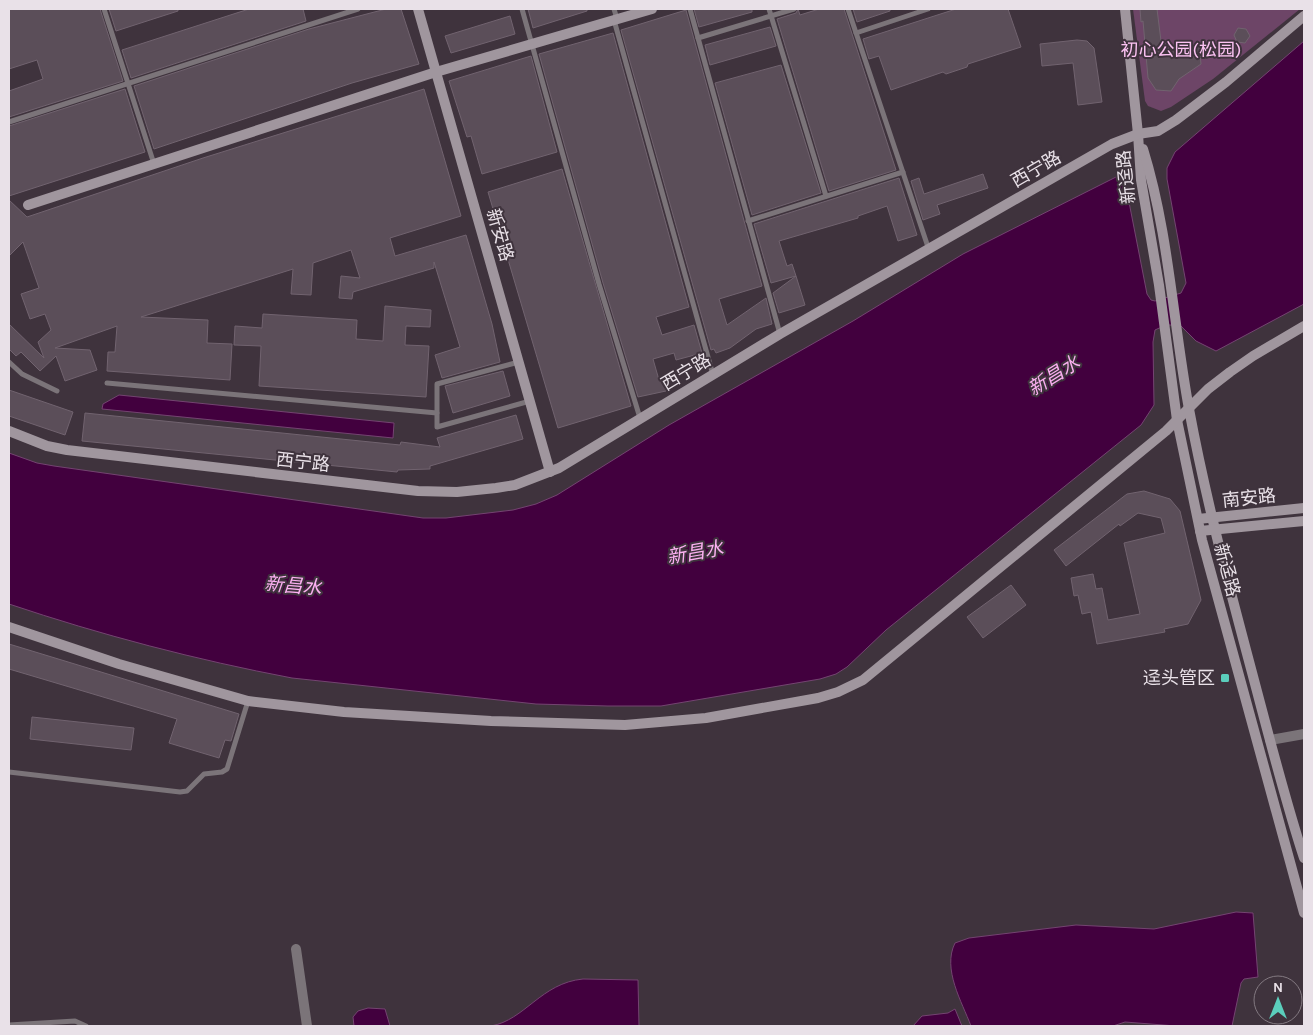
<svg xmlns="http://www.w3.org/2000/svg" width="1313" height="1035" font-family="Karla,'Noto Sans SC',sans-serif">
<rect width="100%" height="100%" fill="#3f333d"/>
<path fill="#6d4567" d="M 1133,9 L 1300,9 L 1213,79 L 1171,107 L 1161,111 L 1148,106 L 1145,101 Z"/>
<g fill="#42003e" stroke="#744471">
<path d="M 1304,41 L 1304,304 L 1216,351 L 1196,341 L 1180,325 L 1166,325 L 1155,330 L 1153,342 L 1154,405 L 1141,425 L 886,630 L 847,667 L 836,674 L 820,679 L 661,706 L 608,706 L 536,704 L 292,678 C 197,660 101,635 9,604 L 9,453 L 37,463 L 54,466 L 423,518 L 446,518 L 513,510 L 536,504 L 557,495 L 669,425 L 853,321 L 963,254 L 1116,177 L 1123,185 L 1128,197 L 1147,294 L 1151,300 L 1155,301 L 1181,293 L 1186,283 L 1167,179 L 1167,168 L 1175,152 Z"/>
<path d="M 119,395 L 394,423 L 393,438 L 102,409 L 103,404 Z"/>
<path d="M 1236,912 L 1253,913 L 1258,977 L 1244,979 L 1241,983 L 1232,1026 L 1176,1026 L 1125,1022 L 1113,1026 L 971,1026 C 962,1002 942,969 955,943 L 969,938 L 1076,925 L 1154,929 Z"/>
<path d="M 583,979 L 638,980 L 639,1026 L 491,1026 C 525,1020 541,983 583,979 Z"/>
<path d="M 368,1008 L 385,1009 L 390,1026 L 354,1026 L 353,1017 L 358,1011 Z"/>
<path d="M 955,1009 L 962,1026 L 913,1026 L 922,1016 L 948,1013 Z"/>
</g>
<g fill="#5b4e59" stroke="#71636f">
<path d="M 9,9 L 100,9 L 123,81 L 9,117 L 9,91 L 43,79 L 37,60 L 9,69 Z"/>
<path d="M 109,9 L 178,9 L 178,11 L 116,31 Z"/>
<path d="M 249,9 L 303,9 L 306,21 L 131,78 L 122,50 Z"/>
<path d="M 386,9 L 401,9 L 419,64 L 352,83 L 154,149 L 134,86 L 309,29 Z"/>
<path d="M 528,9 L 587,9 L 587,11 L 533,28 Z"/>
<path d="M 694,9 L 752,9 L 752,12 L 699,27 Z"/>
<path d="M 798,9 L 800,15 L 819,9 L 844,9 L 896,170 L 829,191 L 777,19 L 796,13 Z"/>
<path d="M 853,9 L 890,9 L 890,11 L 857,22 Z"/>
<path d="M 956,9 L 1008,9 L 1021,47 L 968,64 L 967,67 L 946,74 L 943,72 L 891,90 L 879,56 L 869,59 L 863,39 Z"/>
<path d="M 1140,9 L 1157,9 L 1162,49 L 1199,45 L 1201,64 L 1179,79 L 1171,91 L 1156,90 L 1148,78 L 1143,21 L 1141,22 Z"/>
<path d="M 686,10 L 762,286 L 719,299 L 727,325 L 766,298 L 772,324 L 756,329 L 730,348 L 716,353 L 714,349 L 711,350 L 621,30 Z"/>
<path d="M 510,16 L 515,34 L 451,53 L 445,36 Z"/>
<path d="M 770,27 L 776,46 L 710,65 L 705,45 Z"/>
<path d="M 1238,28 L 1246,29 L 1250,36 L 1245,43 L 1237,42 L 1234,35 Z"/>
<path d="M 613,33 L 689,307 L 656,317 L 662,335 L 694,325 L 702,353 L 676,360 L 674,353 L 653,359 L 659,380 L 662,379 L 666,391 L 638,397 L 603,283 L 539,54 Z"/>
<path d="M 1077,40 L 1087,41 L 1094,48 L 1102,102 L 1078,105 L 1073,63 L 1042,66 L 1040,44 Z"/>
<path d="M 531,56 L 557,152 L 482,174 L 471,136 L 467,137 L 449,81 Z"/>
<path d="M 781,65 L 821,193 L 752,215 L 715,83 Z"/>
<path d="M 125,89 L 145,152 L 9,196 L 9,126 Z"/>
<path d="M 424,89 L 461,216 L 390,238 L 395,256 L 466,235 L 492,324 L 500,362 L 442,378 L 435,355 L 460,347 L 434,262 L 434,268 L 353,292 L 352,299 L 339,298 L 341,276 L 360,278 L 351,250 L 313,263 L 311,295 L 291,294 L 293,269 L 141,317 L 208,320 L 207,343 L 232,344 L 230,380 L 107,371 L 108,352 L 115,352 L 117,326 L 55,348 L 90,350 L 97,370 L 65,381 L 56,356 L 40,371 L 21,352 L 16,356 L 9,349 L 9,324 L 44,358 L 38,342 L 51,330 L 45,314 L 30,319 L 21,294 L 39,288 L 23,242 L 9,256 L 9,200 L 27,217 L 203,158 Z"/>
<path d="M 562,169 L 631,406 L 558,428 L 488,192 Z"/>
<path d="M 983,174 L 988,188 L 937,205 L 940,214 L 923,220 L 911,181 L 919,178 L 924,194 Z"/>
<path d="M 899,178 L 917,235 L 898,241 L 887,206 L 858,216 L 858,218 L 779,241 L 787,266 L 792,264 L 796,276 L 771,283 L 754,224 Z"/>
<path d="M 796,276 L 805,305 L 779,313 L 773,293 Z"/>
<path d="M 385,306 L 431,310 L 430,327 L 406,326 L 405,345 L 429,346 L 426,397 L 259,386 L 261,346 L 234,345 L 235,326 L 262,328 L 263,314 L 357,320 L 356,339 L 383,341 Z"/>
<path d="M 503,371 L 510,396 L 453,413 L 445,386 Z"/>
<path d="M 9,390 L 73,412 L 65,435 L 9,416 Z"/>
<path d="M 85,413 L 400,445 L 401,442 L 440,447 L 437,438 L 516,415 L 523,439 L 430,466 L 430,469 L 398,470 L 397,472 L 82,441 Z"/>
<path d="M 1144,491 L 1170,499 L 1180,511 L 1201,600 L 1188,624 L 1164,629 L 1165,632 L 1097,644 L 1091,612 L 1082,614 L 1078,595 L 1074,596 L 1071,578 L 1093,574 L 1096,589 L 1102,588 L 1108,620 L 1140,614 L 1124,543 L 1165,533 L 1161,518 L 1138,513 L 1120,526 L 1119,524 L 1066,566 L 1054,550 L 1127,494 Z"/>
<path d="M 1011,585 L 1026,605 L 983,638 L 967,617 Z"/>
<path d="M 9,644 L 239,714 L 231,741 L 225,740 L 219,758 L 169,743 L 177,719 L 9,669 Z"/>
<path d="M 32,717 L 134,728 L 131,750 L 30,739 Z"/>
</g>
<g fill="none" stroke-linecap="round" stroke-linejoin="round">
<g stroke="#7b7479" stroke-width="5">
<path d="M 104,9 L 154,164"/>
<path d="M 522,9 L 599,284 L 640,418"/>
<path d="M 614,9 L 617,19"/>
<path d="M 690,9 L 780,334"/>
<path d="M 769,9 L 826,196"/>
<path d="M 848,9 L 929,250"/>
<path d="M 614,20 L 713,375"/>
<path d="M 856,33 L 928,9"/>
<path d="M 698,38 L 794,9"/>
<path d="M 9,122 L 358,9"/>
<path d="M 748,221 L 903,172"/>
<path d="M 9,362 L 22,374 L 57,391"/>
<path d="M 519,362 L 437,384 L 437,427 L 530,401"/>
<path d="M 107,383 L 437,413"/>
<path d="M 9,772 L 180,792 L 187,791 L 204,774 L 222,772 L 227,769 L 248,701"/>
<path d="M 9,1025 L 75,1021 L 86,1026"/>
</g>
<g stroke="#7b7479" stroke-width="10">
<path d="M 1270,740 L 1304,734"/>
<path d="M 296,949 L 307,1026"/>
</g>
<g stroke="#a0969e" stroke-width="10">
<path d="M 418,9 L 550,472"/>
<path d="M 1125,9 L 1138,134 L 1141,180 L 1159,285 L 1177,420 L 1202,540 L 1304,913"/>
<path d="M 1143,149 C 1169,233 1173,323 1189,409 C 1206,501 1230,590 1254,680 C 1270,740 1285,800 1304,858"/>
<path d="M 28,205 L 436,72 L 652,9"/>
<path d="M 9,431 L 47,446 L 67,450 L 418,491 L 457,492 L 496,488 L 515,485 L 559,468 L 780,334 L 1112,144 L 1138,134 L 1158,131 L 1176,120 L 1226,82 L 1304,16"/>
<path d="M 1198,519 L 1304,508"/>
<path d="M 1200,531 L 1304,521"/>
<path d="M 9,627 L 119,664 L 248,701 L 344,712 L 491,721 L 625,725 L 706,718 L 818,698 L 838,692 L 863,680 L 1166,431 L 1208,389 L 1230,372 L 1253,356 L 1304,326"/>
</g>
</g>
<rect fill="#5bcebc" stroke="#3f333d" stroke-width="2" x="1220" y="673" width="10" height="10" rx="2.5"/>
<g text-anchor="middle" dominant-baseline="central" stroke-width="4" stroke-linejoin="round" paint-order="stroke">
<g font-size="18" fill="#fbc2f2" stroke="#3f333d">
<text x="1181" y="50">初心公园(松园)</text>
</g>
<g font-size="18" fill="#e9e1e8" stroke="#3f333d">
<text transform="translate(1036 169) rotate(-30)">西宁路</text>
<text transform="translate(1126 177) rotate(-96)">新迳路</text>
<text transform="translate(500 235) rotate(74)">新安路</text>
<text transform="translate(686 372) rotate(-31)">西宁路</text>
<text transform="translate(303 462) rotate(6)">西宁路</text>
<text transform="translate(1249 498) rotate(-6)">南安路</text>
<text transform="translate(1227 570) rotate(75)">新迳路</text>
</g>
<g font-size="18" fill="#e9e1e8" stroke="#3f333d" text-anchor="end">
<text x="1215" y="678">迳头管区</text>
</g>
<g font-size="19" font-style="italic" fill="#fbb0f1" stroke="#3f333d">
<text transform="translate(1054 376) rotate(-32)">新昌水</text>
<text transform="translate(695 553) rotate(-10)">新昌水</text>
<text transform="translate(293 586) rotate(5)">新昌水</text>
</g>
</g>
<rect width="1313" height="1035" fill="none" stroke="#e9e1e8" stroke-width="20"/>
<g transform="translate(1278 1000)"><circle r="24" fill="#3f333d" stroke="#837981"/>
<path d="M0-4L9 19L0 12L-9 19Z" fill="#5bcebc"/>
<text y="-8" font-size="14" font-weight="bold" text-anchor="middle" fill="#e9e1e8">N</text>
</g>
</svg>
